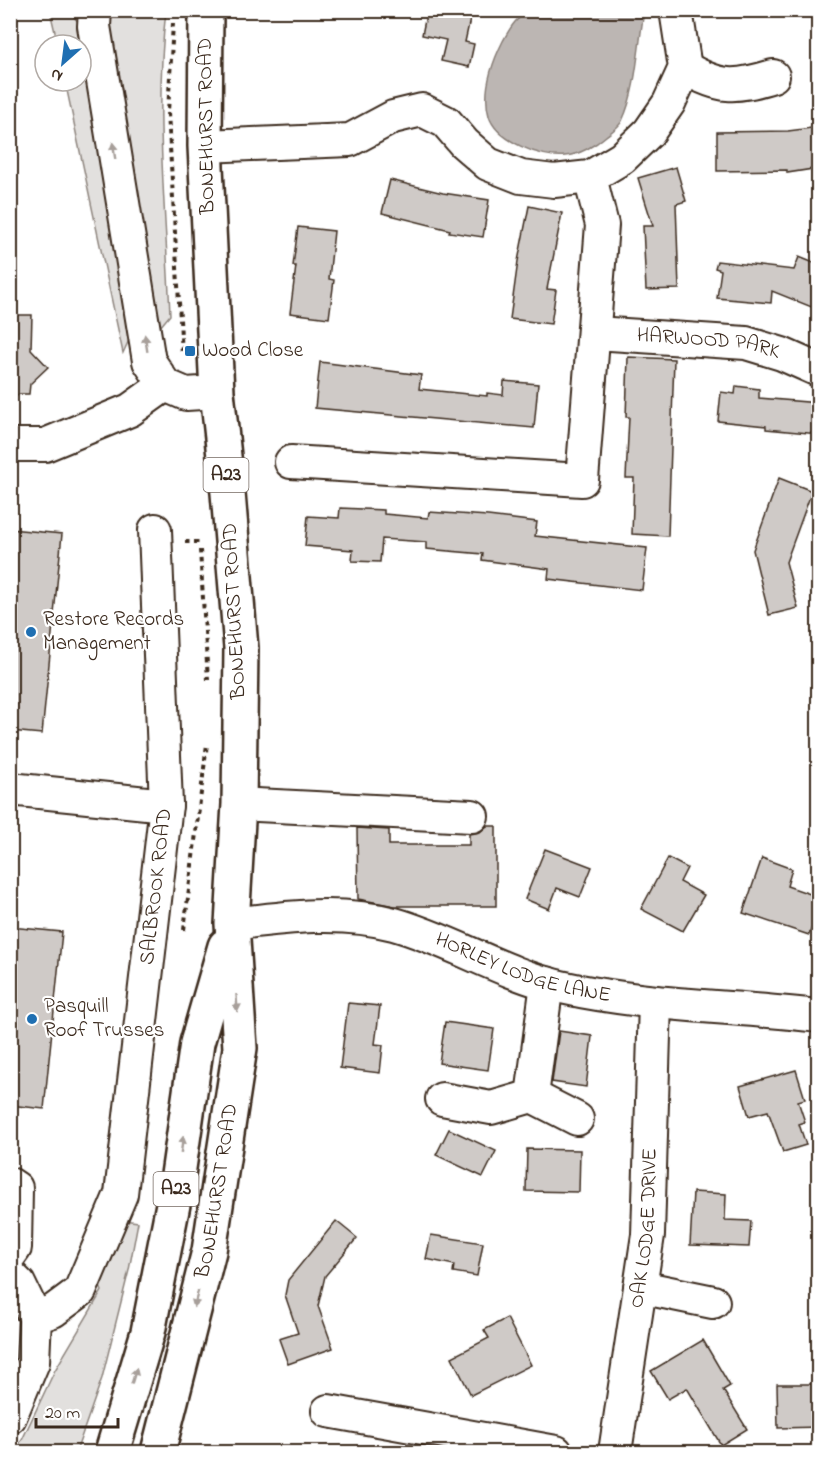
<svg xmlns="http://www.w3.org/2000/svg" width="829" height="1463" font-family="'Indie Flower',sans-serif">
<rect width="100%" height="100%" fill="#fff"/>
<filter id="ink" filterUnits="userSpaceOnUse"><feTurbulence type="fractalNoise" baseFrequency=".0167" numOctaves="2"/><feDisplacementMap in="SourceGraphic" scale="12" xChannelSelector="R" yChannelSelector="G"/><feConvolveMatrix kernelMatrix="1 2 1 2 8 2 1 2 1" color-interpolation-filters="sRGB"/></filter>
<g filter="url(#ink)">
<g fill="#e2e0de" stroke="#8e857e" stroke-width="1.5">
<path d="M 50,11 L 69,11 L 83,28 L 129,340 L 123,353 L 65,81 L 81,81 L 81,45 L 58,45 Z"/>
<path d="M 111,11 L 166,11 C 154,109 166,216 170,315 L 160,327 L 151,322 L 106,47 L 109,15 Z"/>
<path d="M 123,1220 L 138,1222 L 129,1270 L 102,1378 L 76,1452 L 13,1452 L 22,1440 L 55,1370 L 102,1291 L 96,1278 Z"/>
</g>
<path fill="#bcb6b3" stroke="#887e77" stroke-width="1.5" d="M 534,11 L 639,11 L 643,18 C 638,49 636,92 622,121 C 619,127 611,132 606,136 C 596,145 579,155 565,156 C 541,159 496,140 489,116 C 482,91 492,63 503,41 C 510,28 518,13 534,11 Z"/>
<g fill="#cfcac7" stroke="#3b2a1e" stroke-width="1.5">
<path d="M 427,10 L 472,10 L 465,42 L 474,44 L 469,67 L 441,61 L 446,40 L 422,35 Z"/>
<path d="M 819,127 L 819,168 L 787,173 L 787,170 L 717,171 L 717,132 L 788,131 Z"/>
<path d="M 676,167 L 686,201 L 676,204 L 679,289 L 646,290 L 643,226 L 653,226 L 638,178 Z"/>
<path d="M 390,180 L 443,193 L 489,200 L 483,237 L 449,232 L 450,230 L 382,213 Z"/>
<path d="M 529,206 L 562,213 L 547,289 L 556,290 L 551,324 L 510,319 L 518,261 Z"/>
<path d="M 298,227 L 334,231 L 329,279 L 334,280 L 329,318 L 290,313 L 296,266 L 293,266 Z"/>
<path d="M 799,257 L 819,265 L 819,310 L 772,291 L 771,303 L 717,298 L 721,270 L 715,268 L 717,261 L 794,270 Z"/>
<path d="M 10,315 L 32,315 L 31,349 L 48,367 L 30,384 L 29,394 L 19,394 L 10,402 Z"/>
<path d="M 628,357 L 674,359 L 668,536 L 632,534 L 634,478 L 626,478 L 629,417 L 626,417 Z"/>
<path d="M 320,362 L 421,375 L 419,389 L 487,396 L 487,393 L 503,395 L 504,381 L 538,384 L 534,428 L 315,408 Z"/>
<path d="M 736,386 L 759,389 L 759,398 L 819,403 L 819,434 L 766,429 L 766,426 L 718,421 L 721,392 L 735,394 Z"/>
<path d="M 779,478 L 812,491 L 786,562 L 798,608 L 769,615 L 753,550 Z"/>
<path d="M 340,508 L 384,510 L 384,514 L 428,518 L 429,512 L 488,516 L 537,522 L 535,536 L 647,548 L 642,590 L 548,579 L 549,569 L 482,560 L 483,554 L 426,549 L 426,542 L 382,539 L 380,562 L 352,561 L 353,550 L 305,546 L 308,516 L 339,518 Z"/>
<path d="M 10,529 L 62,534 L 42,734 L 10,731 Z"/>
<path d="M 487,826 L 496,826 L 496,906 L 395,906 L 358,899 L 357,828 L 389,830 L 389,845 L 469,845 L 469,834 L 480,832 Z"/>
<path d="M 545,849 L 592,867 L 580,897 L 557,888 L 549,909 L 525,899 Z"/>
<path d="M 668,858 L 687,868 L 680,882 L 704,895 L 683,931 L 641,909 Z"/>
<path d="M 762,858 L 792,869 L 787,886 L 819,897 L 819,908 L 809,935 L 743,913 Z"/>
<path d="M 10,927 L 62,932 L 44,1109 L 10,1105 Z"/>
<path d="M 348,1003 L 380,1006 L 375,1044 L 383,1045 L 380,1073 L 340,1068 Z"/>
<path d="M 445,1022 L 494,1029 L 488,1070 L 439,1063 Z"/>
<path d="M 559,1031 L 592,1036 L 586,1087 L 552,1082 Z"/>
<path d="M 796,1070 L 805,1099 L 798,1101 L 805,1122 L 799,1124 L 806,1145 L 783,1152 L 768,1111 L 749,1116 L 740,1086 Z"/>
<path d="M 449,1129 L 496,1151 L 483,1177 L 436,1155 Z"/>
<path d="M 527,1149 L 580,1150 L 579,1192 L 526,1191 Z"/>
<path d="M 693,1192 L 726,1194 L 725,1220 L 751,1221 L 749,1247 L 690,1245 Z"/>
<path d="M 336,1221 L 357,1238 L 325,1276 L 318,1306 L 333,1348 L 288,1364 L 279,1339 L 298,1333 L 285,1295 L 288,1280 Z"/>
<path d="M 431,1235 L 483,1243 L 477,1276 L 453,1272 L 454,1265 L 426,1259 Z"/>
<path d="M 507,1318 L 531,1365 L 471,1395 L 452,1357 L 489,1338 L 484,1330 Z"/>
<path d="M 703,1340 L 730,1386 L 723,1390 L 747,1429 L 721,1445 L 687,1388 L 668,1399 L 651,1371 Z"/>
<path d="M 777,1384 L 819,1384 L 819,1427 L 778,1428 Z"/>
</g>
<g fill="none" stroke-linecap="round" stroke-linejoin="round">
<defs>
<g id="minor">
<path d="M 95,10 L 94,26 L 149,361 L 165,385 L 186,394 L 217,392"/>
<path d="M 685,68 C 720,88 734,88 773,76"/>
<path d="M 205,146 L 350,140 L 393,117 L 422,110 L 446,122 L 464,143 L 488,164 L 521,177 L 554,181 L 590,177 L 622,158 L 649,132 L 669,103 L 685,68 L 676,10"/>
<path id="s1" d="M 595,333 L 746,343 L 782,354 L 818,370"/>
<path d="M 10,445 L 45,445 L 130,410 L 165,385"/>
<path d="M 291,462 L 582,480 L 602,225 L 590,177"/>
<path d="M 10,789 L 166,805"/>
<path d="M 239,804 L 472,816"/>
<path id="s2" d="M 232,924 C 286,917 341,910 394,924 C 451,940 503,974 561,987 C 645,1006 733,1006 818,1016"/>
<path d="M 532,1096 L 577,1119"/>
<path d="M 442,1099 L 491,1108 L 532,1096 L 547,983"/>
<path d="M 10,1184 L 16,1188 L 15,1248 L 10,1255"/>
<path d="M 10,1275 L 19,1284 L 35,1317"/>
<path d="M 640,1287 L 713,1302"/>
<path d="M 328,1411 L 556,1452"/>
<path id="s3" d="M 10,1417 L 33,1362 L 35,1317 L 53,1311 L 80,1291 L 121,1194 L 166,805 L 155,530"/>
<path id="s4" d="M 615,1452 L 648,1235 L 655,1002"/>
</g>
<g id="major">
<path d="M 112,1452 L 148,1332 L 176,1189 L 197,1043 L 225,946"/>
<path id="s5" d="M 158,1452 L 209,1251 L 240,1048 L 232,924 L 239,804 L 241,648 L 228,493 L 217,392 L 205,146 L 206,10"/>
</g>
</defs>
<use href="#minor" stroke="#3b2a1e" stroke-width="36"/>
<use href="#major" stroke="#3b2a1e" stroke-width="38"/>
<g stroke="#3b2a1e" stroke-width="4" stroke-dasharray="4.5 4.5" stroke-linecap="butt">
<path d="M 173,23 L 168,112 L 182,354"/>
<path d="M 185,542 L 199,542"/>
<path d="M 200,550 L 208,680"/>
<path d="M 184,930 L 207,744"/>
</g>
<use href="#minor" stroke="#fff" stroke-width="32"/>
<use href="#major" stroke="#fff" stroke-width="33"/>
</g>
<defs><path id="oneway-solid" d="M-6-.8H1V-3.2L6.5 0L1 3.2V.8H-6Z" transform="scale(1.5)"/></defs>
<g fill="#a79f9a">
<use href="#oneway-solid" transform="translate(114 151) rotate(-99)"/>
<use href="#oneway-solid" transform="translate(146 343) rotate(-99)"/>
<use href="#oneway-solid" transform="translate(237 1003) rotate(86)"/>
<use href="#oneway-solid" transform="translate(182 1145) rotate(-82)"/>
<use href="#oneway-solid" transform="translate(196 1299) rotate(105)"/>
<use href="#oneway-solid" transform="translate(134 1376) rotate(-73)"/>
</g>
</g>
<g fill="#1f6fb2" stroke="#fff" stroke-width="2">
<rect x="184" y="345" width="12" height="12" rx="3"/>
<circle cx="31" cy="632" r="6"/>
<circle cx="32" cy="1019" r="6"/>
</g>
<g text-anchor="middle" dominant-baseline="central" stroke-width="4.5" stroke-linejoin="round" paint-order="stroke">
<g fill="#fff" stroke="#766a62" stroke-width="1.5">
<rect x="203.5" y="458" width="45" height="34" rx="4.5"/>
<rect x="153.5" y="1172" width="45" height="34" rx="4.5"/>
</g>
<g font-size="20" font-weight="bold" fill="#3b2a1e">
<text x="226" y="475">A23</text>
<text x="176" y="1189">A23</text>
</g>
<g font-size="21" fill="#3b2a1e" stroke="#fff">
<text transform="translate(207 126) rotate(-91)">BONEHURST ROAD</text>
<text stroke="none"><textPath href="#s1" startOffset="114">HARWOOD PARK</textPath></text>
<text transform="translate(235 611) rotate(-93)">BONEHURST ROAD</text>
<text stroke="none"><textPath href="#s3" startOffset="572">SALBROOK ROAD</textPath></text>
<text stroke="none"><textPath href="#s2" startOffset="300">HORLEY LODGE LANE</textPath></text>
<text stroke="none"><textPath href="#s5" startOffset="268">BONEHURST ROAD</textPath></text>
<text stroke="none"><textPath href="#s4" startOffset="226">OAK LODGE DRIVE</textPath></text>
</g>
<g font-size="21" fill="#3b2a1e" stroke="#fff" text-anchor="start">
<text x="202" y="351">Wood Close</text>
<text x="43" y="620">Restore Records<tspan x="43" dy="24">Management</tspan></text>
<text x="44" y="1007">Pasquill<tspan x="44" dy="24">Roof Trusses</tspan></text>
</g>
</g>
<rect width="829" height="1463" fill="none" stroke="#fff" stroke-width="36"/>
<rect x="18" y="18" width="793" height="1427" fill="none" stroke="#3b2a1e" stroke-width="2" filter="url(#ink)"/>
<g transform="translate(63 63) rotate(208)"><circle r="28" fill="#ffffff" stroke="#b1aaa5" stroke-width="1.5"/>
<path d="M0-4.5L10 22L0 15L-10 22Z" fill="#1f6fb2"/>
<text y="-9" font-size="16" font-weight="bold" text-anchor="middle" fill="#3b2a1e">N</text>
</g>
<path d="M36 1418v9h82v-9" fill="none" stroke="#3b2a1e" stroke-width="3"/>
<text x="45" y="1418" font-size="18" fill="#3b2a1e" stroke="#ffffff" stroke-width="4.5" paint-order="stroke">20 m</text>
</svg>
